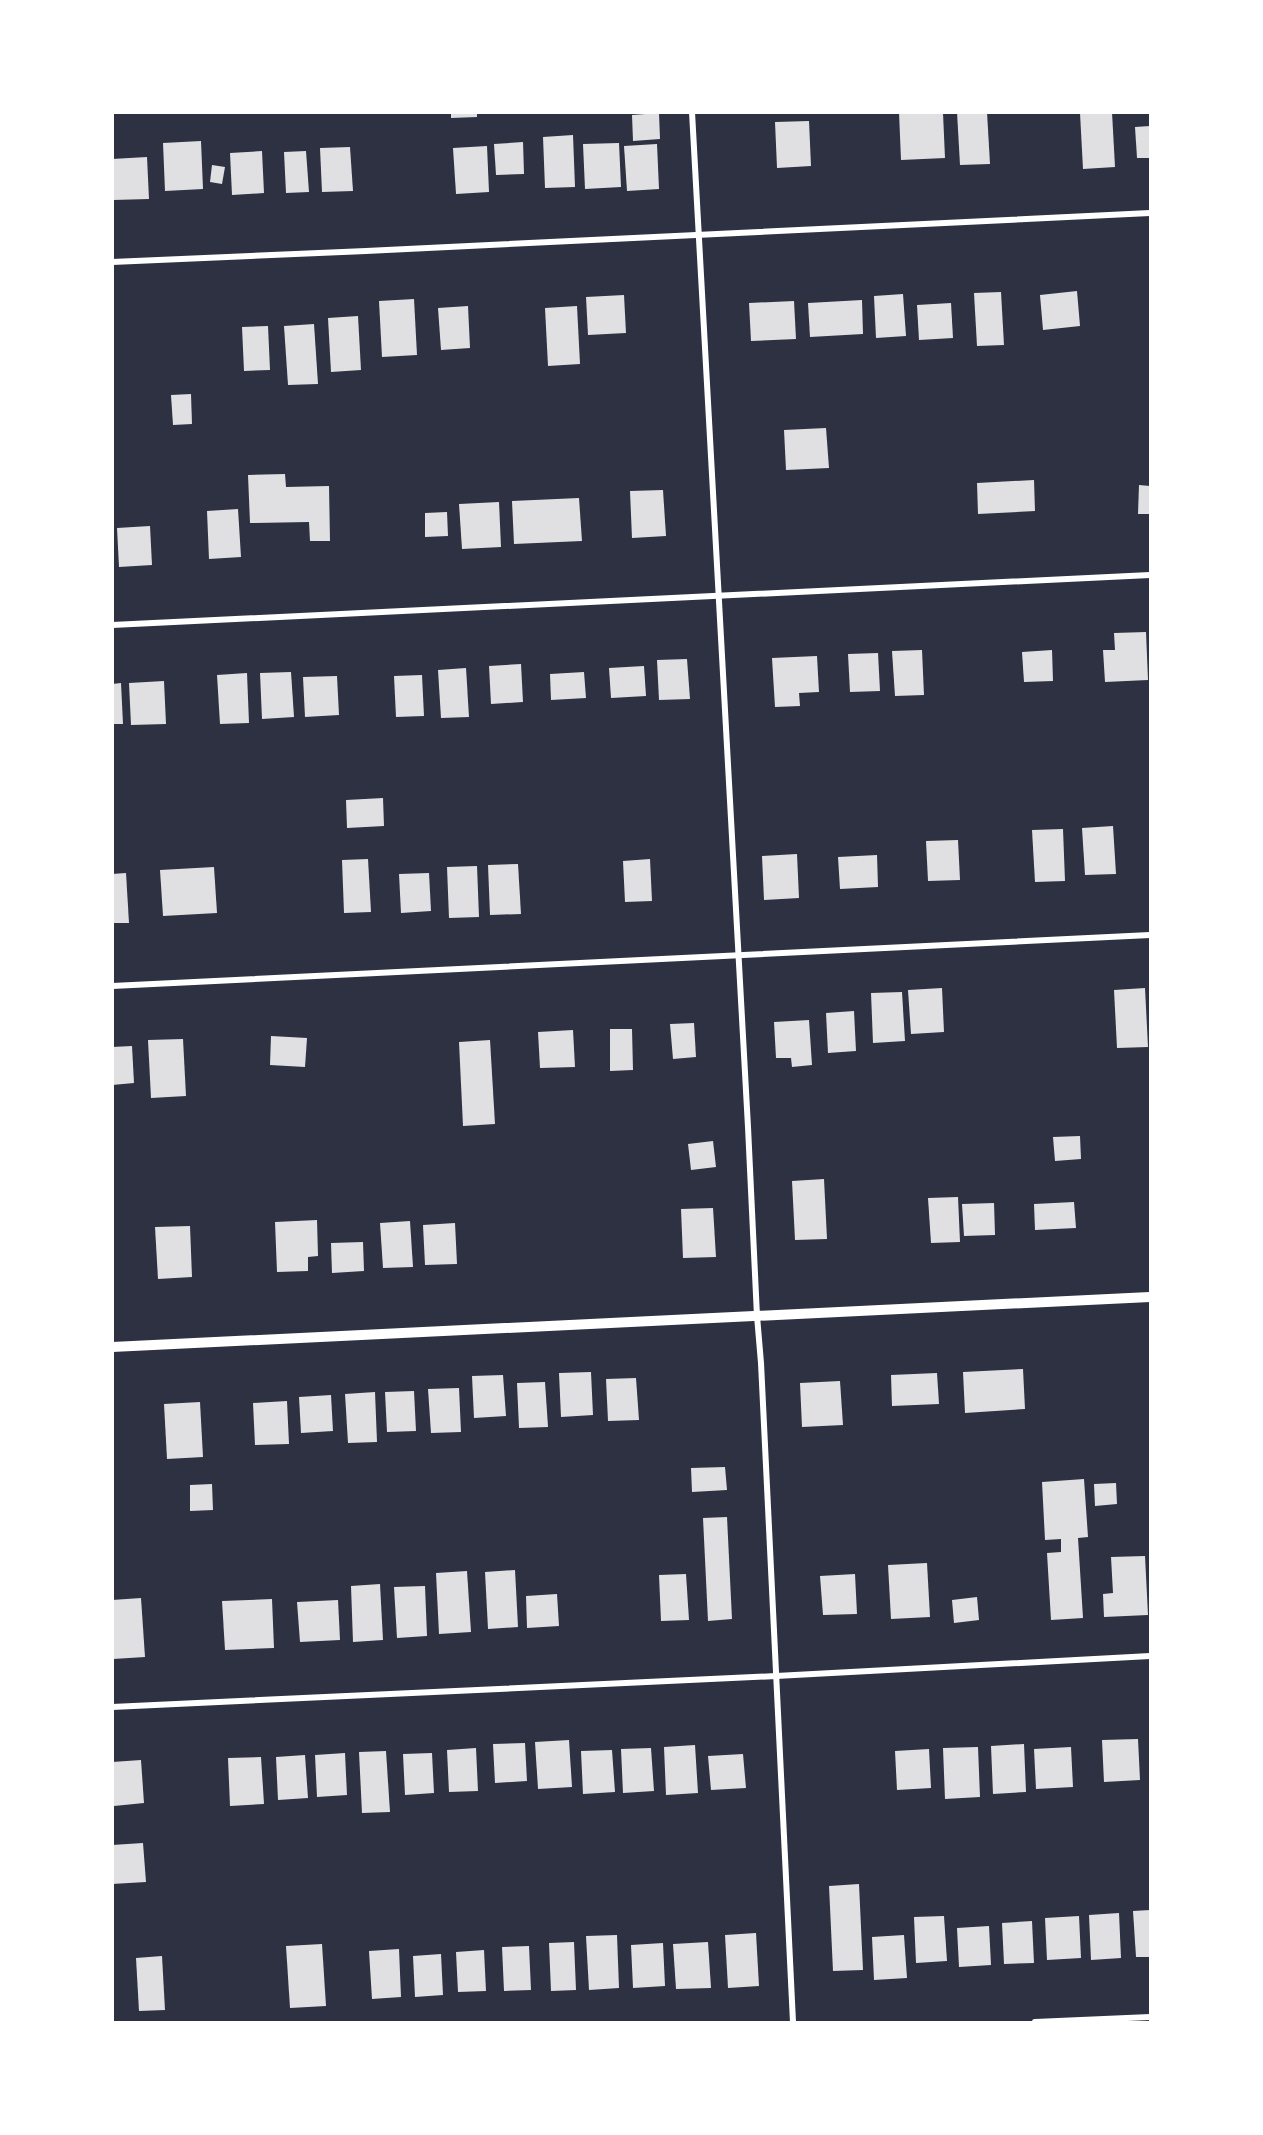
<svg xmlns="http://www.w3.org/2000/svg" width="1263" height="2135" font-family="'PT Sans',sans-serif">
<rect width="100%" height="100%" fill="#2d3142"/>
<g fill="#e0e0e3">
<path d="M 451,112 L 477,112 L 477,117 L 451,118 Z"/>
<path d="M 899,112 L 943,113 L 945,158 L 901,160 Z"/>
<path d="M 957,112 L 987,112 L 990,164 L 960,165 Z"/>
<path d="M 1112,112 L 1115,167 L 1083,169 L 1080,113 Z"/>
<path d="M 659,113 L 660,139 L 633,141 L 632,115 Z"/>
<path d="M 809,121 L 811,166 L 777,168 L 775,122 Z"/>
<path d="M 1150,126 L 1150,158 L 1137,158 L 1135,127 Z"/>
<path d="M 573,135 L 575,187 L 545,188 L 543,137 Z"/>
<path d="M 201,141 L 203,189 L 165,191 L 163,143 Z"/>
<path d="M 523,142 L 524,174 L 496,175 L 494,144 Z"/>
<path d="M 619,143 L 621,187 L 585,189 L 583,144 Z"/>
<path d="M 657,144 L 659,189 L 627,191 L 624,146 Z"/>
<path d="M 487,146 L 489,192 L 456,194 L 453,148 Z"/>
<path d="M 350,147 L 353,191 L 322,192 L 320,148 Z"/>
<path d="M 262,151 L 264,193 L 232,195 L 230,153 Z"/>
<path d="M 306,151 L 309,192 L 286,193 L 284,152 Z"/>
<path d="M 147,157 L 149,199 L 113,200 L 112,159 Z"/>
<path d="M 212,165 L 225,167 L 222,184 L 210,182 Z"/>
<path d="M 1077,291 L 1080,326 L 1043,330 L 1040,295 Z"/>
<path d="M 1001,292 L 1004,345 L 977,346 L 974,293 Z"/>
<path d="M 903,294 L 906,336 L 876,338 L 874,296 Z"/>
<path d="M 624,295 L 626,333 L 588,335 L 586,297 Z"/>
<path d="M 414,299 L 417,355 L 382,357 L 379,301 Z"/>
<path d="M 862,300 L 863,334 L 810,337 L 808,303 Z"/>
<path d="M 794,301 L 796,339 L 751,341 L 749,303 Z"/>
<path d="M 951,303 L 953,338 L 919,340 L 917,305 Z"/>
<path d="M 468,306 L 470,348 L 441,350 L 438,308 Z"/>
<path d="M 577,306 L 580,364 L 548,366 L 545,308 Z"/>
<path d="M 358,316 L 361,370 L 331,372 L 328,318 Z"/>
<path d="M 314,324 L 318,384 L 288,385 L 284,326 Z"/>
<path d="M 268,326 L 270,370 L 244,371 L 242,327 Z"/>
<path d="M 191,394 L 192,424 L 173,425 L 171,395 Z"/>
<path d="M 826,428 L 829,468 L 786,470 L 784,430 Z"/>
<path d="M 285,474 L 286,487 L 329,486 L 330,541 L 310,541 L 309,522 L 250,523 L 248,475 Z"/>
<path d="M 1034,480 L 1035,511 L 978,514 L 977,483 Z"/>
<path d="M 1139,485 L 1150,486 L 1150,514 L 1138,514 Z"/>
<path d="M 663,490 L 666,536 L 632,538 L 630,491 Z"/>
<path d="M 579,498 L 582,541 L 514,544 L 512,501 Z"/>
<path d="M 499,502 L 501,547 L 462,549 L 459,504 Z"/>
<path d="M 238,509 L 241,557 L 209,559 L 207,511 Z"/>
<path d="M 447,512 L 448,536 L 425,537 L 425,513 Z"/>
<path d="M 150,526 L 152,565 L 119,567 L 117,528 Z"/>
<path d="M 1146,632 L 1148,680 L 1105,682 L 1103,650 L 1115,650 L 1114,633 Z"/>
<path d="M 922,650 L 924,695 L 895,696 L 892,651 Z"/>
<path d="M 1052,650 L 1053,681 L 1024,682 L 1022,652 Z"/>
<path d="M 878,653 L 880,691 L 850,692 L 848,654 Z"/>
<path d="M 817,656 L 819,692 L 799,693 L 800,706 L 775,707 L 772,658 Z"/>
<path d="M 687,659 L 690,699 L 659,700 L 657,660 Z"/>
<path d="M 521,664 L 523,702 L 491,704 L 489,666 Z"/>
<path d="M 644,666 L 646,696 L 611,698 L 609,668 Z"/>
<path d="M 466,668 L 469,717 L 441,718 L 438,670 Z"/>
<path d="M 291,672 L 294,717 L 262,719 L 260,673 Z"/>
<path d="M 584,672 L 586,698 L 551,700 L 550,674 Z"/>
<path d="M 247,673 L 249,723 L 220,724 L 217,675 Z"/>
<path d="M 422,675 L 424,716 L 396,717 L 394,676 Z"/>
<path d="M 337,676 L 339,715 L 305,717 L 303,677 Z"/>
<path d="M 164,681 L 166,724 L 131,725 L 129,683 Z"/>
<path d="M 121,683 L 123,724 L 112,724 L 112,684 Z"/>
<path d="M 383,798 L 384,826 L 347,828 L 346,800 Z"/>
<path d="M 1113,826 L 1116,874 L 1085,875 L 1082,828 Z"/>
<path d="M 1063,829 L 1065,881 L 1035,882 L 1032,830 Z"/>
<path d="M 958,840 L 960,880 L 928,881 L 926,841 Z"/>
<path d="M 797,854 L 799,898 L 764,900 L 762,856 Z"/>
<path d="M 877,855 L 878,887 L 840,889 L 838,857 Z"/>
<path d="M 368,859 L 371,912 L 344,913 L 342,860 Z"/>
<path d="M 650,859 L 652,901 L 625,902 L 623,861 Z"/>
<path d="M 518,864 L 521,914 L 490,915 L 488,865 Z"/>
<path d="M 477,866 L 479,917 L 449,918 L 447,867 Z"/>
<path d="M 214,867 L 217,913 L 163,916 L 160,870 Z"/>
<path d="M 126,873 L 129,923 L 112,923 L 112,874 Z"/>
<path d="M 429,873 L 431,911 L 401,913 L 399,874 Z"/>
<path d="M 942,988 L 944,1032 L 911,1034 L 908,990 Z"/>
<path d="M 1145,988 L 1148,1047 L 1117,1048 L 1114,990 Z"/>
<path d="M 902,992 L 905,1041 L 873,1043 L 871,993 Z"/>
<path d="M 854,1011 L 856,1051 L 828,1053 L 826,1013 Z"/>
<path d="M 809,1020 L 812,1065 L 792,1067 L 791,1058 L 776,1058 L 774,1022 Z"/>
<path d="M 694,1023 L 696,1057 L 673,1059 L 670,1024 Z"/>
<path d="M 610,1029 L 632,1029 L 633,1070 L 610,1071 Z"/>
<path d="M 573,1030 L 575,1067 L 540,1068 L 538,1032 Z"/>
<path d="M 271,1036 L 307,1038 L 305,1067 L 270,1065 Z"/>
<path d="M 183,1039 L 186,1096 L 151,1098 L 148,1040 Z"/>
<path d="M 490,1040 L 495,1124 L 463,1126 L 459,1042 Z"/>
<path d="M 132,1046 L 134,1083 L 112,1085 L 112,1047 Z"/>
<path d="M 1080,1136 L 1081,1159 L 1055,1161 L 1053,1137 Z"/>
<path d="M 713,1141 L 716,1167 L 691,1170 L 688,1144 Z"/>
<path d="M 824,1179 L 827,1239 L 795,1240 L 792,1181 Z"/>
<path d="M 958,1197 L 960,1242 L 931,1243 L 928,1198 Z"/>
<path d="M 1074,1202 L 1076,1228 L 1035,1230 L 1034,1204 Z"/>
<path d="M 994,1203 L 995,1235 L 964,1236 L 962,1204 Z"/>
<path d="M 713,1208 L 716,1257 L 683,1258 L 681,1209 Z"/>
<path d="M 317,1220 L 318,1256 L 308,1257 L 308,1271 L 277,1272 L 275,1222 Z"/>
<path d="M 410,1221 L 413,1267 L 383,1268 L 380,1223 Z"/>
<path d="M 455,1223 L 457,1264 L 425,1265 L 423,1225 Z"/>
<path d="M 190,1226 L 192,1277 L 158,1279 L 155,1227 Z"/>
<path d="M 363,1242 L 364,1271 L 332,1273 L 331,1243 Z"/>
<path d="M 1023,1369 L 1025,1409 L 965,1413 L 963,1372 Z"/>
<path d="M 591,1372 L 593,1415 L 561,1417 L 559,1373 Z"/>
<path d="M 937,1373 L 939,1404 L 892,1406 L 891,1375 Z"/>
<path d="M 503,1375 L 506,1416 L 474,1418 L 472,1376 Z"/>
<path d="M 636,1378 L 639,1420 L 608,1421 L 606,1379 Z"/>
<path d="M 840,1381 L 843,1425 L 802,1427 L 800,1383 Z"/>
<path d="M 545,1382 L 548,1427 L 519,1428 L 517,1383 Z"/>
<path d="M 459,1388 L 461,1432 L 431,1433 L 428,1389 Z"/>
<path d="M 414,1391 L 416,1431 L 387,1432 L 385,1392 Z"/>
<path d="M 375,1392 L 377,1442 L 348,1443 L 345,1394 Z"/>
<path d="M 331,1395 L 333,1431 L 301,1433 L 299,1397 Z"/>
<path d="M 287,1401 L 289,1444 L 255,1445 L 253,1403 Z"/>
<path d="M 200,1402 L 203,1457 L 167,1459 L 164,1404 Z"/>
<path d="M 725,1467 L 727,1490 L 692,1492 L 691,1468 Z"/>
<path d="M 1084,1479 L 1088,1537 L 1078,1538 L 1083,1618 L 1051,1620 L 1047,1553 L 1061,1552 L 1061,1539 L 1045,1540 L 1042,1482 Z"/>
<path d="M 1116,1483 L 1117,1504 L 1095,1506 L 1094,1484 Z"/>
<path d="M 212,1484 L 213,1510 L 190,1511 L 190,1485 Z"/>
<path d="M 727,1517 L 732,1619 L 708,1621 L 703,1518 Z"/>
<path d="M 1145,1556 L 1148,1615 L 1104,1617 L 1103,1594 L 1113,1593 L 1111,1557 Z"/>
<path d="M 927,1563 L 930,1617 L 891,1619 L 888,1565 Z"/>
<path d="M 515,1570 L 518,1627 L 488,1629 L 485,1572 Z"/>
<path d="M 467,1571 L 471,1632 L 439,1634 L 436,1573 Z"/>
<path d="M 686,1574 L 689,1620 L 661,1621 L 659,1575 Z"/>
<path d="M 855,1574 L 857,1614 L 823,1615 L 820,1576 Z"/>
<path d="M 380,1584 L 383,1640 L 353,1642 L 351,1586 Z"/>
<path d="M 425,1586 L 427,1636 L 397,1638 L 394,1587 Z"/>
<path d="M 557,1594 L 559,1626 L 527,1628 L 526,1596 Z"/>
<path d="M 977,1597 L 979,1620 L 954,1623 L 952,1600 Z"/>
<path d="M 141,1598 L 145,1657 L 113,1659 L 112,1600 Z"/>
<path d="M 272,1599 L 274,1648 L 225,1650 L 222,1601 Z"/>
<path d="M 338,1600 L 340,1640 L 300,1642 L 297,1602 Z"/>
<path d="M 1138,1739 L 1140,1780 L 1104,1782 L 1102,1740 Z"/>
<path d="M 569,1740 L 572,1787 L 538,1789 L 535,1742 Z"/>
<path d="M 525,1743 L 527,1781 L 495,1783 L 493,1744 Z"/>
<path d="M 1024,1744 L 1026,1792 L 993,1794 L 991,1746 Z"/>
<path d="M 695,1745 L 698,1793 L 666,1795 L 664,1747 Z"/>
<path d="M 978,1747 L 980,1797 L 945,1799 L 943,1748 Z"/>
<path d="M 1071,1747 L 1073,1787 L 1036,1789 L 1034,1749 Z"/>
<path d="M 476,1748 L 478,1791 L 449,1792 L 447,1750 Z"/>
<path d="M 651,1748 L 654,1791 L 623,1793 L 621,1749 Z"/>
<path d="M 929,1749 L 931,1788 L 897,1790 L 895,1751 Z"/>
<path d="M 612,1750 L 615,1792 L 583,1794 L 581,1751 Z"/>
<path d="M 386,1751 L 390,1812 L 362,1813 L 359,1752 Z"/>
<path d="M 345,1753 L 347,1795 L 317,1797 L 315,1755 Z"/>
<path d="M 432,1753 L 434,1793 L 405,1795 L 403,1754 Z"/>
<path d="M 743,1754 L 746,1788 L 711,1790 L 708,1756 Z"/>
<path d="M 305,1755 L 308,1798 L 278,1800 L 276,1757 Z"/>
<path d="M 261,1757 L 264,1804 L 230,1806 L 228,1758 Z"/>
<path d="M 141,1760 L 144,1803 L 114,1806 L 112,1762 Z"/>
<path d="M 143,1843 L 146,1882 L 112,1884 L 112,1845 Z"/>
<path d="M 859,1884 L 863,1970 L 833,1971 L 829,1886 Z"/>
<path d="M 1150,1910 L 1150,1957 L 1136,1957 L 1133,1911 Z"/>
<path d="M 1119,1913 L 1121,1958 L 1091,1960 L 1089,1915 Z"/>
<path d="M 944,1916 L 947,1961 L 916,1963 L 914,1917 Z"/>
<path d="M 1079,1916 L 1081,1958 L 1047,1960 L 1045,1918 Z"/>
<path d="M 1032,1921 L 1034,1963 L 1004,1964 L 1002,1923 Z"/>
<path d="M 989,1926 L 991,1965 L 959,1967 L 957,1928 Z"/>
<path d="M 756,1933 L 759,1986 L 728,1988 L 725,1935 Z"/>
<path d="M 617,1935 L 619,1988 L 589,1990 L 586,1936 Z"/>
<path d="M 904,1935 L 907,1978 L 874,1980 L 872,1937 Z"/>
<path d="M 574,1942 L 576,1990 L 551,1991 L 549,1943 Z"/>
<path d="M 708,1942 L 711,1988 L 676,1989 L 673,1944 Z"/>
<path d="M 663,1943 L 665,1986 L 633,1988 L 631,1945 Z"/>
<path d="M 322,1944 L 326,2006 L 290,2008 L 286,1946 Z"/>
<path d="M 529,1946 L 531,1990 L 504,1991 L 502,1947 Z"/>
<path d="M 399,1949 L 401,1997 L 372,1999 L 369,1951 Z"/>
<path d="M 484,1950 L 486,1991 L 458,1992 L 456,1952 Z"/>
<path d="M 441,1954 L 443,1995 L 415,1997 L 413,1956 Z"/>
<path d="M 162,1956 L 165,2010 L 139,2011 L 136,1958 Z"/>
</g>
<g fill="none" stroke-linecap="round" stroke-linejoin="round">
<g stroke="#fff" stroke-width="6">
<path d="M 692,112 L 748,1127 L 757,1316 L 761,1363 L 793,2022"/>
<path d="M 112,262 L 366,251 L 1150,213"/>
<path d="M 112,625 L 1150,575"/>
<path d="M 112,986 L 1150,935"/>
<path d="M 112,1707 L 776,1676 L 1150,1656"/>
<path d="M 1035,2022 L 1150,2017"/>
</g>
<path stroke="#fff" stroke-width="10" d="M 112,1347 L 1150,1297"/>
</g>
<rect width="1263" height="2135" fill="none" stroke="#ffffff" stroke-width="228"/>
</svg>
